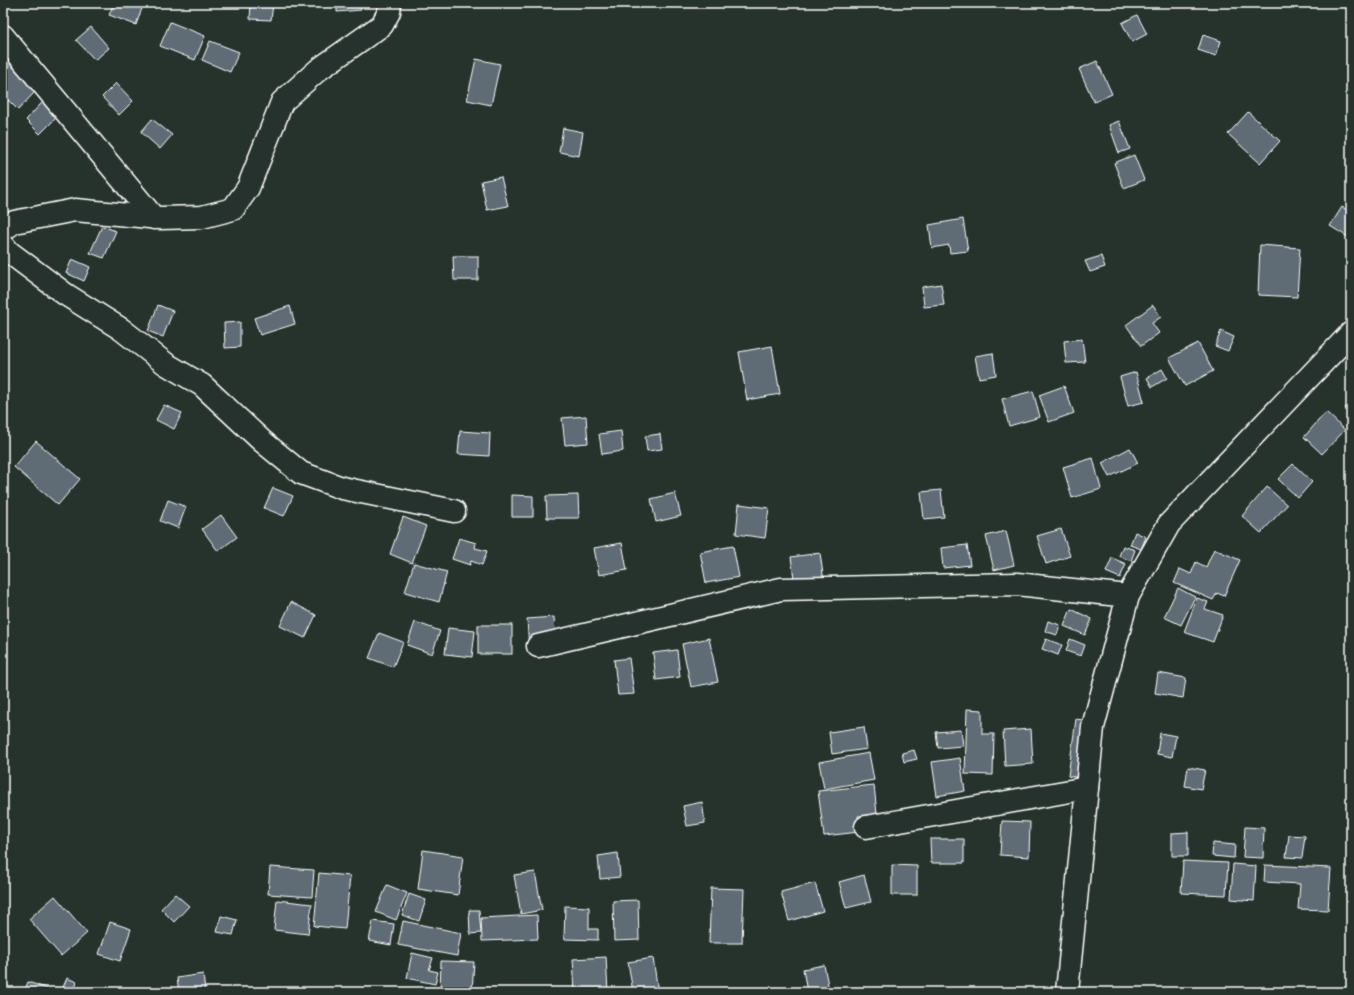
<svg xmlns="http://www.w3.org/2000/svg" width="1354" height="995" font-family="Kalam,sans-serif">
<rect width="100%" height="100%" fill="#26332d"/>
<filter id="ink" filterUnits="userSpaceOnUse"><feTurbulence type="fractalNoise" baseFrequency=".025" numOctaves="2"/><feDisplacementMap in="SourceGraphic" scale="8" xChannelSelector="R" yChannelSelector="G"/><feConvolveMatrix kernelMatrix="1 2 1 2 8 2 1 2 1" color-interpolation-filters="sRGB"/></filter>
<g filter="url(#ink)">
<g fill="#5f6c75" stroke="#fff">
<path d="M 114,3 L 144,3 L 136,25 L 109,15 Z"/>
<path d="M 251,3 L 273,3 L 271,20 L 250,19 Z"/>
<path d="M 337,3 L 360,3 L 361,10 L 337,12 Z"/>
<path d="M 1137,15 L 1147,34 L 1132,42 L 1122,23 Z"/>
<path d="M 170,22 L 205,36 L 195,60 L 160,46 Z"/>
<path d="M 91,27 L 109,48 L 95,60 L 76,40 Z"/>
<path d="M 1203,35 L 1221,41 L 1216,56 L 1198,50 Z"/>
<path d="M 210,41 L 239,52 L 230,72 L 202,60 Z"/>
<path d="M 21,53 L 48,78 L 18,110 L 3,95 L 3,72 Z"/>
<path d="M 476,59 L 500,64 L 491,105 L 467,100 Z"/>
<path d="M 1097,61 L 1112,94 L 1094,102 L 1079,69 Z"/>
<path d="M 116,83 L 133,101 L 119,115 L 102,97 Z"/>
<path d="M 52,92 L 67,107 L 40,134 L 26,120 Z"/>
<path d="M 1248,112 L 1280,141 L 1260,163 L 1228,134 Z"/>
<path d="M 152,119 L 172,135 L 160,149 L 141,132 Z"/>
<path d="M 1119,121 L 1130,149 L 1119,153 L 1109,125 Z"/>
<path d="M 563,128 L 583,132 L 579,156 L 559,152 Z"/>
<path d="M 1134,155 L 1144,180 L 1124,188 L 1114,163 Z"/>
<path d="M 501,177 L 508,206 L 487,210 L 481,181 Z"/>
<path d="M 1342,207 L 1351,212 L 1351,239 L 1330,226 Z"/>
<path d="M 963,219 L 968,251 L 950,253 L 949,245 L 932,248 L 929,225 Z"/>
<path d="M 102,226 L 116,231 L 104,258 L 90,253 Z"/>
<path d="M 1260,245 L 1300,248 L 1297,297 L 1258,295 Z"/>
<path d="M 453,256 L 478,256 L 478,280 L 454,280 Z"/>
<path d="M 1101,256 L 1105,267 L 1090,272 L 1085,261 Z"/>
<path d="M 72,259 L 90,267 L 84,281 L 66,273 Z"/>
<path d="M 941,284 L 944,305 L 924,307 L 922,287 Z"/>
<path d="M 158,305 L 173,311 L 163,337 L 148,331 Z"/>
<path d="M 1153,305 L 1161,317 L 1152,323 L 1159,333 L 1141,346 L 1126,325 Z"/>
<path d="M 290,306 L 295,324 L 260,335 L 254,318 Z"/>
<path d="M 240,322 L 240,347 L 225,348 L 224,323 Z"/>
<path d="M 1221,331 L 1234,337 L 1228,351 L 1215,346 Z"/>
<path d="M 1082,339 L 1085,362 L 1066,363 L 1064,341 Z"/>
<path d="M 1198,343 L 1213,371 L 1185,386 L 1169,358 Z"/>
<path d="M 772,346 L 780,394 L 747,400 L 739,352 Z"/>
<path d="M 993,353 L 996,375 L 979,378 L 975,356 Z"/>
<path d="M 1162,369 L 1167,378 L 1152,387 L 1147,378 Z"/>
<path d="M 1136,372 L 1144,402 L 1128,406 L 1120,377 Z"/>
<path d="M 1064,386 L 1074,413 L 1049,422 L 1039,395 Z"/>
<path d="M 1033,391 L 1040,417 L 1009,426 L 1002,399 Z"/>
<path d="M 1351,402 L 1351,413 L 1345,408 Z"/>
<path d="M 164,405 L 182,413 L 174,429 L 156,420 Z"/>
<path d="M 1326,412 L 1345,430 L 1322,454 L 1304,437 Z"/>
<path d="M 586,416 L 588,443 L 565,445 L 562,418 Z"/>
<path d="M 460,431 L 490,433 L 489,456 L 458,454 Z"/>
<path d="M 621,431 L 623,451 L 602,454 L 599,434 Z"/>
<path d="M 660,434 L 662,449 L 647,451 L 645,436 Z"/>
<path d="M 36,441 L 80,479 L 58,505 L 14,467 Z"/>
<path d="M 1130,448 L 1138,463 L 1109,477 L 1102,463 Z"/>
<path d="M 1093,458 L 1101,489 L 1072,498 L 1063,467 Z"/>
<path d="M 1293,464 L 1312,482 L 1298,498 L 1278,479 Z"/>
<path d="M 1267,487 L 1287,505 L 1261,533 L 1242,516 Z"/>
<path d="M 273,488 L 293,496 L 284,516 L 264,508 Z"/>
<path d="M 941,490 L 944,517 L 924,519 L 921,492 Z"/>
<path d="M 675,493 L 681,516 L 656,522 L 651,499 Z"/>
<path d="M 512,495 L 533,496 L 533,517 L 512,517 Z"/>
<path d="M 578,495 L 579,518 L 547,518 L 546,496 Z"/>
<path d="M 168,500 L 186,507 L 178,528 L 160,521 Z"/>
<path d="M 739,504 L 769,508 L 765,538 L 736,534 Z"/>
<path d="M 221,515 L 237,537 L 218,551 L 202,529 Z"/>
<path d="M 403,517 L 426,526 L 412,563 L 390,554 Z"/>
<path d="M 1061,529 L 1070,556 L 1046,564 L 1037,536 Z"/>
<path d="M 1006,531 L 1014,565 L 994,570 L 986,536 Z"/>
<path d="M 1135,532 L 1146,537 L 1141,549 L 1130,545 Z"/>
<path d="M 459,538 L 476,543 L 475,548 L 487,551 L 482,565 L 471,561 L 470,565 L 452,559 Z"/>
<path d="M 622,543 L 627,570 L 599,575 L 594,548 Z"/>
<path d="M 967,545 L 970,565 L 943,568 L 941,548 Z"/>
<path d="M 733,546 L 739,577 L 706,583 L 700,552 Z"/>
<path d="M 1123,546 L 1135,550 L 1131,561 L 1119,556 Z"/>
<path d="M 1214,549 L 1240,560 L 1224,596 L 1217,593 L 1213,600 L 1174,583 L 1180,569 L 1191,574 L 1196,562 L 1206,567 Z"/>
<path d="M 820,553 L 825,589 L 796,593 L 791,557 Z"/>
<path d="M 1112,558 L 1126,564 L 1120,578 L 1106,572 Z"/>
<path d="M 414,563 L 447,572 L 439,602 L 405,592 Z"/>
<path d="M 1178,588 L 1195,597 L 1181,625 L 1164,617 Z"/>
<path d="M 1197,598 L 1208,602 L 1205,609 L 1223,615 L 1213,642 L 1184,632 Z"/>
<path d="M 291,602 L 316,615 L 305,638 L 280,626 Z"/>
<path d="M 1071,609 L 1092,619 L 1085,635 L 1064,626 Z"/>
<path d="M 554,617 L 556,647 L 529,649 L 527,619 Z"/>
<path d="M 1048,621 L 1060,625 L 1057,635 L 1045,631 Z"/>
<path d="M 415,622 L 440,631 L 432,654 L 407,645 Z"/>
<rect x="478" y="625" width="34" height="29"/>
<path d="M 448,628 L 475,631 L 472,657 L 445,654 Z"/>
<path d="M 379,633 L 403,642 L 393,667 L 369,658 Z"/>
<path d="M 709,638 L 718,682 L 691,687 L 682,644 Z"/>
<path d="M 1046,639 L 1062,645 L 1058,655 L 1042,649 Z"/>
<path d="M 1070,639 L 1085,645 L 1081,656 L 1066,651 Z"/>
<path d="M 677,650 L 680,677 L 656,680 L 653,653 Z"/>
<path d="M 629,658 L 634,694 L 618,695 L 614,660 Z"/>
<path d="M 1158,673 L 1186,678 L 1183,698 L 1155,693 Z"/>
<path d="M 967,709 L 982,710 L 982,734 L 994,734 L 993,775 L 965,774 Z"/>
<path d="M 1076,719 L 1090,721 L 1082,778 L 1068,776 Z"/>
<path d="M 864,727 L 867,749 L 832,754 L 829,732 Z"/>
<path d="M 1031,729 L 1033,764 L 1005,766 L 1003,731 Z"/>
<path d="M 961,730 L 963,746 L 938,748 L 936,732 Z"/>
<path d="M 1160,733 L 1176,736 L 1172,757 L 1157,754 Z"/>
<path d="M 914,750 L 917,759 L 904,762 L 902,753 Z"/>
<path d="M 869,753 L 874,780 L 824,789 L 819,762 Z"/>
<path d="M 960,758 L 965,791 L 937,796 L 932,762 Z"/>
<path d="M 1188,767 L 1205,770 L 1201,789 L 1185,786 Z"/>
<path d="M 874,785 L 877,814 L 858,816 L 859,832 L 824,836 L 818,791 Z"/>
<path d="M 702,802 L 705,823 L 687,826 L 683,806 Z"/>
<path d="M 1002,821 L 1030,822 L 1029,857 L 1000,855 Z"/>
<path d="M 1245,827 L 1264,828 L 1263,858 L 1243,857 Z"/>
<path d="M 1188,832 L 1188,856 L 1172,856 L 1172,833 Z"/>
<path d="M 1289,835 L 1305,836 L 1302,858 L 1286,857 Z"/>
<path d="M 930,839 L 964,839 L 964,863 L 931,863 Z"/>
<path d="M 1213,843 L 1235,845 L 1234,858 L 1212,856 Z"/>
<path d="M 423,850 L 463,856 L 458,895 L 418,889 Z"/>
<path d="M 618,853 L 620,877 L 600,879 L 598,856 Z"/>
<path d="M 1183,861 L 1228,863 L 1226,895 L 1181,893 Z"/>
<path d="M 1233,864 L 1256,866 L 1254,901 L 1231,899 Z"/>
<path d="M 892,865 L 917,866 L 917,895 L 892,895 Z"/>
<path d="M 1265,865 L 1331,868 L 1328,910 L 1298,909 L 1300,884 L 1264,882 Z"/>
<path d="M 270,867 L 314,870 L 312,897 L 268,894 Z"/>
<path d="M 535,872 L 542,910 L 521,914 L 514,875 Z"/>
<path d="M 319,873 L 350,876 L 345,929 L 314,926 Z"/>
<path d="M 864,875 L 871,902 L 846,908 L 839,882 Z"/>
<path d="M 815,883 L 823,911 L 789,921 L 781,892 Z"/>
<path d="M 387,885 L 407,893 L 396,920 L 376,912 Z"/>
<path d="M 711,888 L 744,889 L 742,943 L 709,943 Z"/>
<path d="M 175,894 L 189,906 L 174,922 L 161,909 Z"/>
<path d="M 409,894 L 426,900 L 419,921 L 402,915 Z"/>
<path d="M 55,896 L 87,933 L 61,956 L 29,919 Z"/>
<path d="M 277,900 L 312,904 L 308,934 L 274,930 Z"/>
<path d="M 638,900 L 639,940 L 614,941 L 613,901 Z"/>
<path d="M 565,906 L 589,907 L 589,929 L 598,929 L 598,940 L 564,939 Z"/>
<path d="M 469,910 L 479,910 L 481,933 L 470,934 Z"/>
<path d="M 537,915 L 538,939 L 482,941 L 481,918 Z"/>
<path d="M 221,916 L 237,920 L 233,935 L 217,932 Z"/>
<path d="M 373,921 L 394,924 L 391,945 L 369,941 Z"/>
<path d="M 403,921 L 461,933 L 457,956 L 398,945 Z"/>
<path d="M 110,922 L 131,929 L 120,961 L 99,954 Z"/>
<path d="M 412,953 L 433,958 L 429,970 L 438,972 L 435,984 L 407,978 Z"/>
<path d="M 606,957 L 608,992 L 575,992 L 573,959 Z"/>
<path d="M 653,958 L 658,992 L 633,992 L 628,962 Z"/>
<path d="M 441,961 L 474,962 L 472,992 L 440,992 Z"/>
<path d="M 824,965 L 829,990 L 807,992 L 803,969 Z"/>
<path d="M 203,974 L 205,992 L 179,992 L 177,978 Z"/>
<path d="M 67,978 L 77,982 L 74,992 L 61,992 Z"/>
<path d="M 28,982 L 57,992 L 24,992 Z"/>
</g>
<g fill="none" stroke-linecap="round" stroke-linejoin="round">
<defs>
<g id="minor">
<path d="M 3,36 L 154,218"/>
<path d="M 3,230 L 14,222 L 75,210 L 160,218 L 202,217 L 233,209 L 248,188 L 282,102 L 318,70 L 382,25 L 389,12 L 390,3"/>
<path d="M 3,245 L 9,252 L 65,294 L 121,329 L 166,364 L 202,385 L 262,441 L 301,473 L 342,488 L 454,511"/>
<path d="M 538,646 L 781,589 L 1017,584 L 1128,596"/>
<path d="M 866,827 L 1087,788"/>
</g>
<path id="major" d="M 1067,992 L 1093,727 L 1128,596 L 1169,524 L 1351,333"/>
</defs>
<use href="#minor" stroke="#fff" stroke-width="25"/>
<use href="#major" stroke="#fff" stroke-width="25"/>
<use href="#minor" stroke="#26332d" stroke-width="22"/>
<use href="#major" stroke="#26332d" stroke-width="22"/>
</g>
</g>
<rect width="1354" height="995" fill="none" stroke="#26332d" stroke-width="16"/>
<rect x="8" y="8" width="1338" height="979" fill="none" stroke="#fff" stroke-width="1.5" filter="url(#ink)"/>
</svg>
